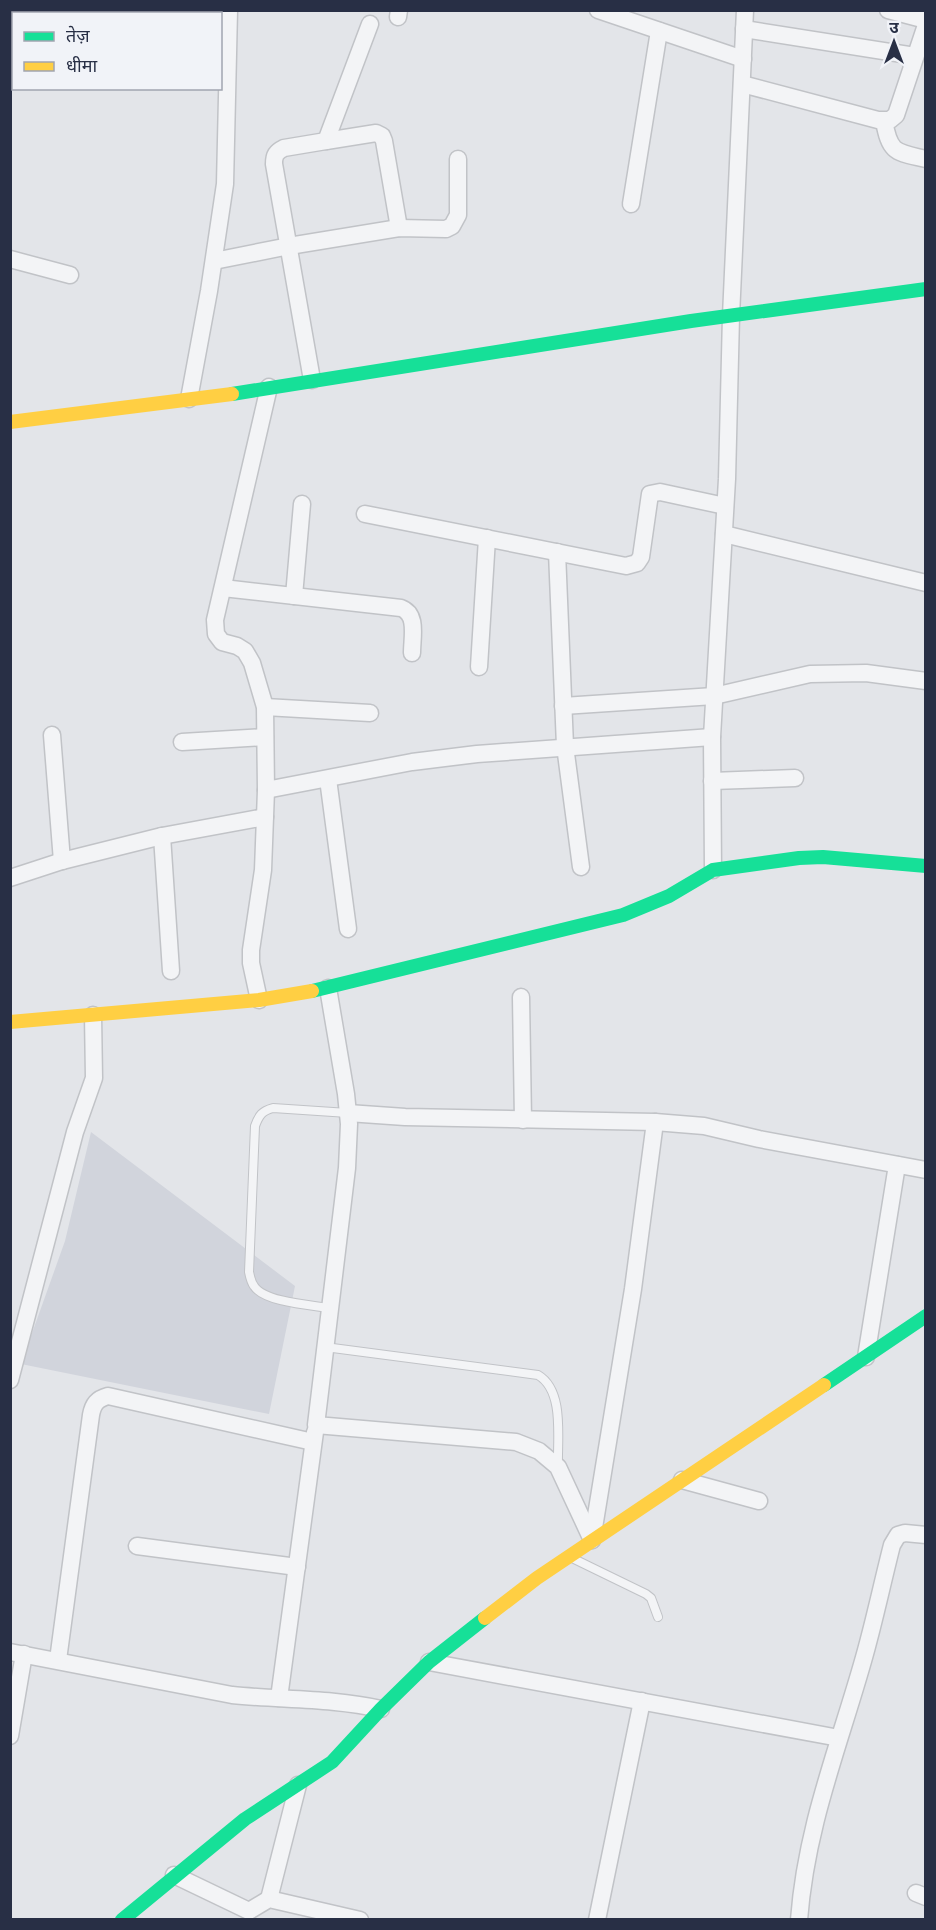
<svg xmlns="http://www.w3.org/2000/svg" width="936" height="1930" font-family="Inter,'Noto Sans Devanagari',sans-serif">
<rect width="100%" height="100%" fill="#e3e5e9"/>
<path fill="#d1d4dc" d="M 91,1132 L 295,1286 L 269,1414 L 21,1364 L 65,1241 Z"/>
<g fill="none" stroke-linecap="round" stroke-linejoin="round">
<defs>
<g id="lane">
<path d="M 329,1308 C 310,1305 264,1302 254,1286 C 251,1282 250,1277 249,1272 L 255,1126 C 259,1115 262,1111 273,1108 L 348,1113"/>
<path d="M 325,1347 L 538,1375 C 565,1391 557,1439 558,1467"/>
<path d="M 572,1558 L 646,1594 L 651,1598 L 658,1617"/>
</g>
<g id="street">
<path d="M 598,10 L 743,59"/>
<path d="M 888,10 L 926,20"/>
<path d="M 398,17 L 399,10"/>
<path d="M 744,29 L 915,56"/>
<path d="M 742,84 L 878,120 L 890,120 L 896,115 L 926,25"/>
<path d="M 884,121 C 890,154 896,152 926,159"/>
<path d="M 326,141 L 376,133 L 382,136 L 384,141 L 399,228"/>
<path d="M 631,204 L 659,31"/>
<path d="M 10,259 L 70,275"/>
<path d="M 214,261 L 289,246 L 399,228 L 446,229 L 452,226 L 458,215 L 458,159"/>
<path d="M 312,380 L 274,164 C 274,155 276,152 284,148 L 326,141 L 370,24"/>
<path d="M 189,399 L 209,291 L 225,184 L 229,10"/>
<path d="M 365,514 L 626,566 L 637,563 L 641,557 L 650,494 L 660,492 L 725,506"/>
<path d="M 724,534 L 926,583"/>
<path d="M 557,552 L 565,746 L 581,867"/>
<path d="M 223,588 L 401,608 C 418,614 412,637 412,653"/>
<path d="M 294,596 L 302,504"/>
<path d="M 479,667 L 487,538"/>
<path d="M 563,706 L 714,696 L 810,674 L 866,673 L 926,681"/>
<path d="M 265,707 L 370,713"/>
<path d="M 52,735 L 62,861"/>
<path d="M 182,742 L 265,737"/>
<path d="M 328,779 L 348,929"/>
<path d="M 712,781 L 795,778"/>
<path d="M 266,790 L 412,762 L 477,754 L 712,737"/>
<path d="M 162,836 L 171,971"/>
<path d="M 713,870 L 712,737 L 727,479 L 731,316 L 745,10"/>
<path d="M 10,878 L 62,861 L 162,836 L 265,817"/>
<path d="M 328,988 L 346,1094 L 349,1124 L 347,1168 L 316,1425 L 516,1442 L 539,1451 L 558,1467 L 592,1540"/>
<path d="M 521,997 L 523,1120"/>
<path d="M 259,1000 L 251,963 L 251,950 L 263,870 L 266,790 L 265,707 L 252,663 L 245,651 L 237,646 L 222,642 L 216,634 L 215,620 L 269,387"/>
<path d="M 348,1113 L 405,1117 L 655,1122 L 704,1126 L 759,1139 L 926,1170"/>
<path d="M 866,1357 L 897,1165"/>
<path d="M 10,1380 L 75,1132 L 94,1078 L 93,1015"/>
<path d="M 682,1480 L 759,1501"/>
<path d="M 592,1540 L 633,1289 L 655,1122"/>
<path d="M 137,1546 L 297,1567"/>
<path d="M 10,1652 L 232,1695 C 282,1700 332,1698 381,1709"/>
<path d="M 58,1660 L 91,1415 C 93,1404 97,1399 108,1396 L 313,1442"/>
<path d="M 429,1662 L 839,1738"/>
<path d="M 279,1698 L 315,1432"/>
<path d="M 10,1736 L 24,1654"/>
<path d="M 174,1875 L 249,1911 L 269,1899 L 360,1920"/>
<path d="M 916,1893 L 926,1897"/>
<path d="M 269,1899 L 298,1785"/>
<path d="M 597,1920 L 642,1701"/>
<path d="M 799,1920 C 806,1827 838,1749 863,1661 C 874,1623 882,1584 892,1545 L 898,1535 L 905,1533 L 926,1535"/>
</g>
</defs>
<use href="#lane" stroke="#c1c3c7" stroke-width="10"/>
<use href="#street" stroke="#c1c3c7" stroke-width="19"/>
<use href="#lane" stroke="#f3f4f6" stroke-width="8"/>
<use href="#street" stroke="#f3f4f6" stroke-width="16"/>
<g stroke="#16e098" stroke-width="14">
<path d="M 232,394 L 691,321 L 926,289"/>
<path d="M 312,991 L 623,915 L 669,896 L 713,870 L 799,858 L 823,857 L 926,866"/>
<path d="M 824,1385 L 926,1316"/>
<path d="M 122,1920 L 245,1819 L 332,1762 L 381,1709 L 429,1662 L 485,1618"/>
</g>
<g stroke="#ffcf43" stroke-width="14">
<path d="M 10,422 L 232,394"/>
<path d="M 10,1022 L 259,1000 L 312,991"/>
<path d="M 485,1618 L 537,1578 L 824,1385"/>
</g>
</g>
<rect width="936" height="1930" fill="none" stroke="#282f45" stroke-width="24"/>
<rect x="12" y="12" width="210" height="78" fill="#f1f3f8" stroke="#a1a5b0" stroke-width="1.5"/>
<rect x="24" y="32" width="30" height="9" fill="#16e098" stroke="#a1a5b0" stroke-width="1.5"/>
<text x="66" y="42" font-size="18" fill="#282f45">तेज़</text>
<rect x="24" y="62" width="30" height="9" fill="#ffcf43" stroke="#a1a5b0" stroke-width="1.5"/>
<text x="66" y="72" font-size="18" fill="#282f45">धीमा</text>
<g transform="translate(894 42)" stroke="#f1f3f8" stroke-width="4.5" paint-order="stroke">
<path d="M0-4.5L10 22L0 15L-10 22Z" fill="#282f45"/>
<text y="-9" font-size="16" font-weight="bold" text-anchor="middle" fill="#282f45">उ</text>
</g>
</svg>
